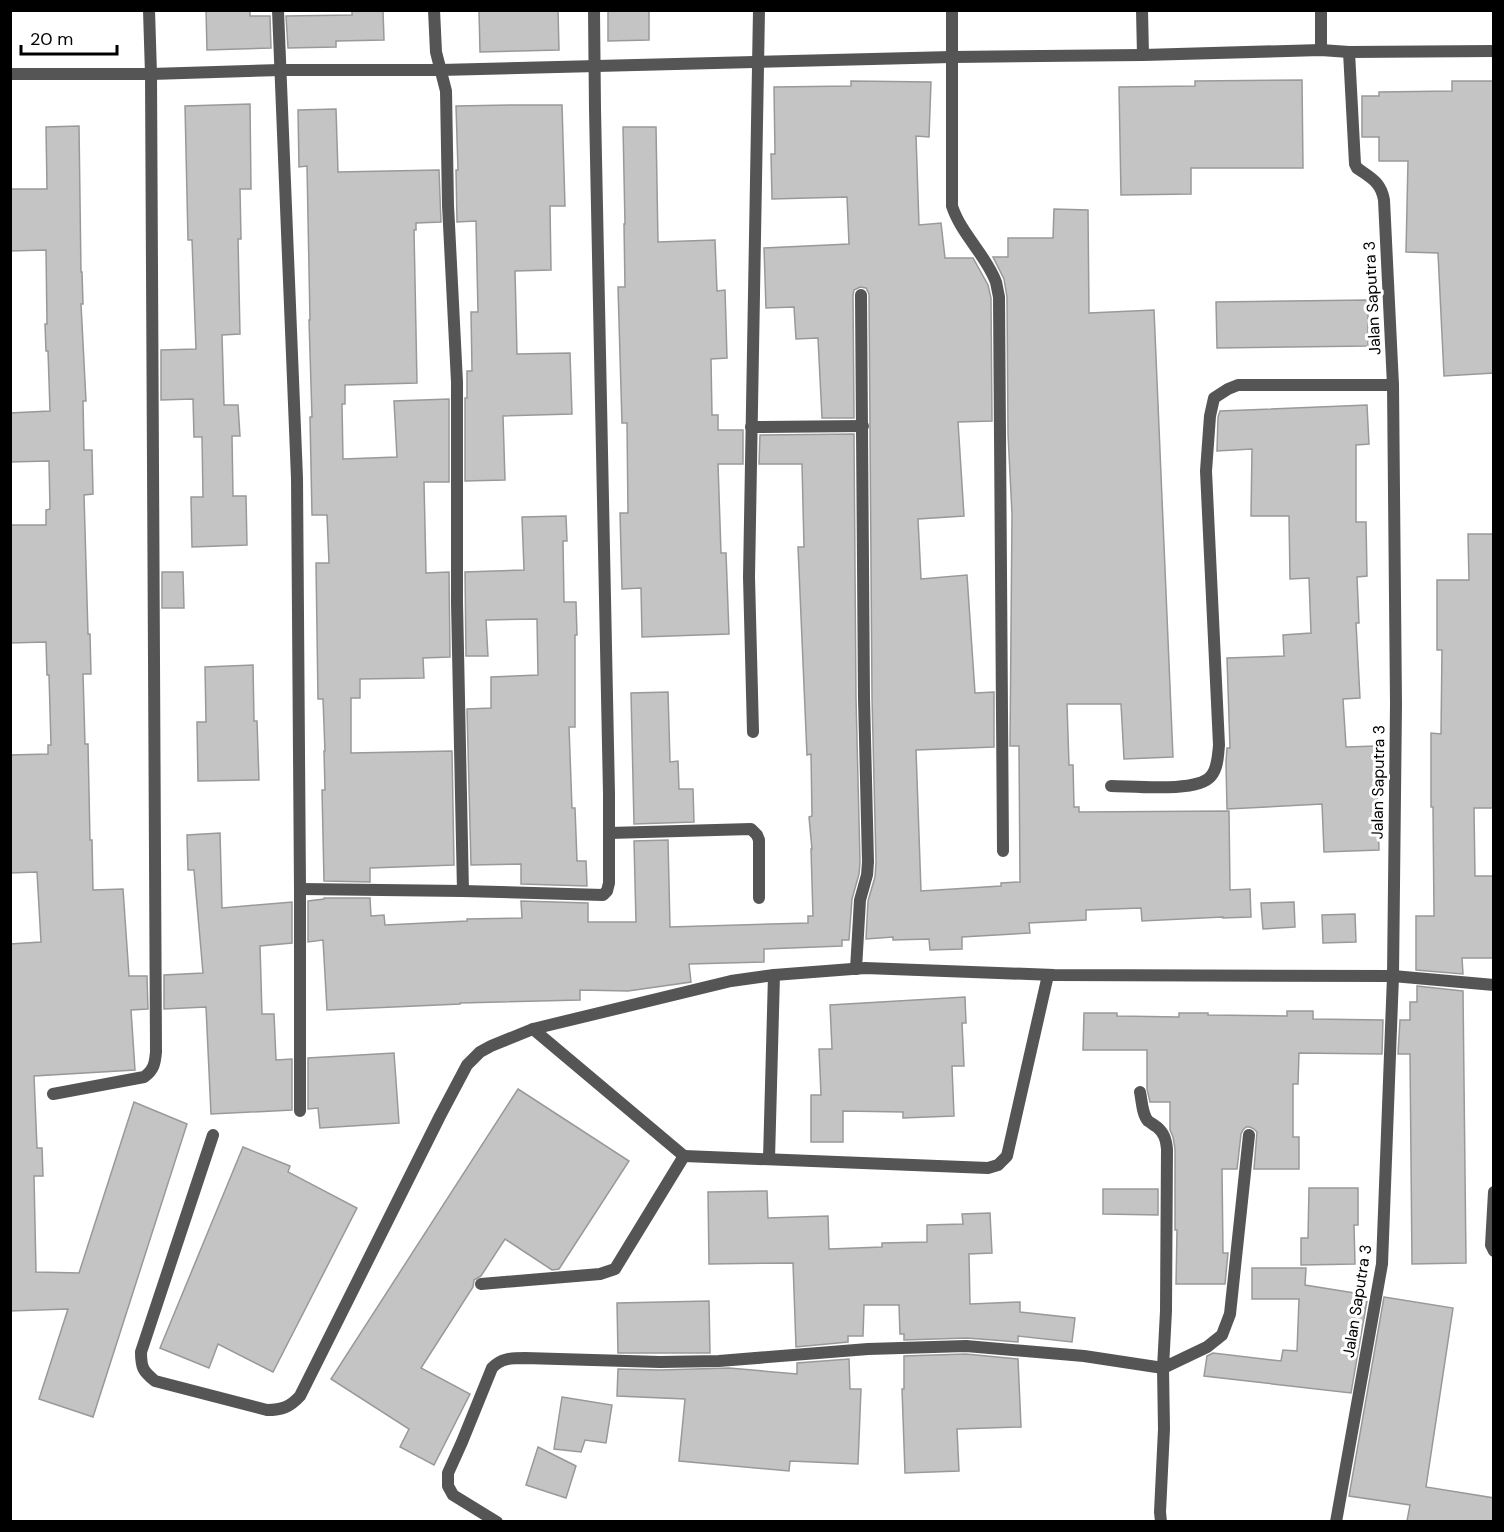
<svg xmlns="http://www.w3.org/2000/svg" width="1504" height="1532" font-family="'DM Sans',sans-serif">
<rect width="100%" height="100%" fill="#fff"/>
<g fill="#c4c4c4" stroke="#999" stroke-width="1.5">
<path d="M 206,10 L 250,10 L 250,16 L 270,16 L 271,48 L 207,50 Z"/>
<path d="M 352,10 L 383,10 L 384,40 L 336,41 L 336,47 L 288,48 L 286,16 L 352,15 Z"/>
<path d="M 479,10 L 558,10 L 559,50 L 480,52 Z"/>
<path d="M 608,10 L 649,10 L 649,40 L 608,41 Z"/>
<path d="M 1302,80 L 1303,168 L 1191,168 L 1191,194 L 1121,195 L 1119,87 L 1195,86 L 1195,81 Z"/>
<path d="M 851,81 L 931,82 L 929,137 L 916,136 L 919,225 L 941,223 L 945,258 L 973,258 L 988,285 L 991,298 L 992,421 L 958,422 L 964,516 L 918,519 L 921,579 L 967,575 L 975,693 L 994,692 L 994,747 L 916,750 L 921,891 L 1001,886 L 1001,883 L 1020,882 L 1019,746 L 1010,746 L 1012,514 L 1008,434 L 1007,297 L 1004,279 L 993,257 L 1008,257 L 1008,238 L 1053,238 L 1054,209 L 1088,210 L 1089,313 L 1154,310 L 1173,757 L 1124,759 L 1121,704 L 1067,704 L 1069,765 L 1073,765 L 1074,807 L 1079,807 L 1079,812 L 1229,811 L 1230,890 L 1250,889 L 1251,917 L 1223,918 L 1223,917 L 1142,921 L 1141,908 L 1086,910 L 1086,920 L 1029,923 L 1030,933 L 962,937 L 962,949 L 930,950 L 929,939 L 893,940 L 893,937 L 866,939 L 868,901 L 875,877 L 876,862 L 872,698 L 869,294 L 866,288 L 860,287 L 854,290 L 853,295 L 854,418 L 822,418 L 818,338 L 796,339 L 794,307 L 766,308 L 764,248 L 849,244 L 847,197 L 772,199 L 771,154 L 775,154 L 774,87 L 851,86 Z"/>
<path d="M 1452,81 L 1494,81 L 1494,373 L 1444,376 L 1438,253 L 1406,252 L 1408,161 L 1379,161 L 1379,137 L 1362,137 L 1362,96 L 1379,96 L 1379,92 L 1452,91 Z"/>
<path d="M 250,104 L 251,189 L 240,189 L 241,239 L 238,239 L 240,334 L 222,335 L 224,405 L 238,405 L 240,436 L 232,436 L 233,496 L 246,496 L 247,545 L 192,547 L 191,497 L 203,497 L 202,437 L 194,437 L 193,399 L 161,400 L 161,350 L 196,349 L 192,240 L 188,240 L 185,106 Z"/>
<path d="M 513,105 L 562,105 L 565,206 L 550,206 L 551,270 L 515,271 L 517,354 L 570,353 L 572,414 L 503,416 L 505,480 L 465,481 L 465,398 L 467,398 L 467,371 L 472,371 L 471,312 L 478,312 L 476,221 L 457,222 L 456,170 L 458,170 L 456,106 Z"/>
<path d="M 336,109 L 338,172 L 439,170 L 441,222 L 416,223 L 416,230 L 414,230 L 417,383 L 345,385 L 345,404 L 342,404 L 343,459 L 397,457 L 394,401 L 449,399 L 449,482 L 424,482 L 426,573 L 449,572 L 450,657 L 423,658 L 424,678 L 360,679 L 360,698 L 351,698 L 351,753 L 452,751 L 454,865 L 370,868 L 370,882 L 324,881 L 322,790 L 325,790 L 324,751 L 325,751 L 323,699 L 318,699 L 316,563 L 329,563 L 327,515 L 312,515 L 310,417 L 312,417 L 309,320 L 310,320 L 307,166 L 299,167 L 298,110 Z"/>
<path d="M 79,126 L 81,272 L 82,272 L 83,304 L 81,304 L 86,401 L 83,401 L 84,450 L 92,450 L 93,494 L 84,495 L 88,634 L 90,634 L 91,674 L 83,674 L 85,744 L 88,744 L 90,840 L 92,840 L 93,890 L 123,889 L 129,976 L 147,976 L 148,1009 L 131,1010 L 135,1070 L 34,1076 L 37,1148 L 42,1148 L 43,1176 L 34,1176 L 36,1272 L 79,1273 L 134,1102 L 187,1124 L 93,1417 L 39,1399 L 68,1309 L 10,1311 L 10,944 L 41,942 L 37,872 L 10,873 L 10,755 L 48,754 L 48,745 L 51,745 L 49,675 L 47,675 L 46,642 L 10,643 L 10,525 L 46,525 L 46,510 L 50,509 L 49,461 L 10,462 L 10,413 L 50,411 L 48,351 L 46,351 L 45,324 L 47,324 L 46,250 L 10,251 L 10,189 L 47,189 L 46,127 Z"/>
<path d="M 623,127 L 656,127 L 658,242 L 715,240 L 717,291 L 725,290 L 727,358 L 711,359 L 712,415 L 718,415 L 718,430 L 743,430 L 743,464 L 718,464 L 721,553 L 726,553 L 729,634 L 642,637 L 641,588 L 622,589 L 620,513 L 628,513 L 627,423 L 622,423 L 618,287 L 625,287 L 624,224 L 625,224 Z"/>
<path d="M 1368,300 L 1368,346 L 1217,348 L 1216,302 Z"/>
<path d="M 1367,405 L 1369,444 L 1356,445 L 1356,522 L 1366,522 L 1367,576 L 1357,577 L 1359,623 L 1356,623 L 1360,698 L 1343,699 L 1346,747 L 1376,746 L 1379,850 L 1324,852 L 1322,804 L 1227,809 L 1226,762 L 1227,748 L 1230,748 L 1227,658 L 1284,656 L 1283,635 L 1311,633 L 1309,578 L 1290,579 L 1289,516 L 1251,516 L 1252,449 L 1217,451 L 1218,417 L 1220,411 Z"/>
<path d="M 854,434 L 856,698 L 860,862 L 859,874 L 852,899 L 849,940 L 842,940 L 842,946 L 764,949 L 764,962 L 689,964 L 691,982 L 628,991 L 580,990 L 580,1000 L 460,1003 L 460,1004 L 327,1010 L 323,940 L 308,942 L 308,901 L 324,899 L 324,898 L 370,898 L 371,916 L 384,915 L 385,925 L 467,921 L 467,919 L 522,918 L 521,901 L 588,903 L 588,922 L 636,922 L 634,841 L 668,840 L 670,927 L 808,923 L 808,916 L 813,916 L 811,849 L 812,849 L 809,817 L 812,816 L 811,754 L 807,755 L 798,547 L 804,547 L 802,464 L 759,464 L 760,435 Z"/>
<path d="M 566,516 L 567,541 L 563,541 L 564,602 L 576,602 L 577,635 L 575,635 L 575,727 L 569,727 L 572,808 L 575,808 L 577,861 L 586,861 L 587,886 L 521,884 L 521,864 L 471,865 L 467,709 L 491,708 L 491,677 L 538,675 L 537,619 L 486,620 L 488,656 L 466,656 L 465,572 L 524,570 L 522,517 Z"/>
<path d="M 1468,534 L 1494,534 L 1494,808 L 1474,808 L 1475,876 L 1494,876 L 1494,958 L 1462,958 L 1463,974 L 1416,970 L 1416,916 L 1434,916 L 1433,807 L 1431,807 L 1431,733 L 1441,734 L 1442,650 L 1437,650 L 1437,580 L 1469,580 Z"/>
<path d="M 162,572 L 183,572 L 184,608 L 162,608 Z"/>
<path d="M 253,665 L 254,721 L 257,721 L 259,780 L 198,781 L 197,722 L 206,722 L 205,667 Z"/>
<path d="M 668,692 L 670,762 L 678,761 L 679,789 L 693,789 L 694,822 L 634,824 L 631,693 Z"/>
<path d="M 220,833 L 222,908 L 292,902 L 292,943 L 260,946 L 262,1014 L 274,1014 L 276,1060 L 292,1059 L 292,1110 L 211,1114 L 206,1007 L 164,1009 L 164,975 L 203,973 L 194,870 L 188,870 L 187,835 Z"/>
<path d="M 1294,902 L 1295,927 L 1263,929 L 1261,903 Z"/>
<path d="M 1355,914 L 1356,942 L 1323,943 L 1322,915 Z"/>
<path d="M 1417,986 L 1463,991 L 1466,1263 L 1412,1264 L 1410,1054 L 1398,1054 L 1400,1020 L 1410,1020 L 1410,1002 L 1417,1002 Z"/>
<path d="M 965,997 L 966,1023 L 962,1023 L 964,1066 L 952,1066 L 954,1116 L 903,1118 L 903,1112 L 843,1111 L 843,1142 L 811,1142 L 811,1095 L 821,1095 L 819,1049 L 832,1049 L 830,1005 Z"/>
<path d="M 1287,1011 L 1313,1011 L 1313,1019 L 1383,1020 L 1382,1054 L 1299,1053 L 1298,1084 L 1293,1084 L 1293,1137 L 1299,1137 L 1299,1169 L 1254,1169 L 1257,1132 L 1254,1129 L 1250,1127 L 1246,1127 L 1243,1130 L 1241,1134 L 1237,1169 L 1222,1169 L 1223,1253 L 1228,1253 L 1225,1284 L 1176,1284 L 1177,1230 L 1175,1230 L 1175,1149 L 1173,1137 L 1170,1130 L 1170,1102 L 1150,1102 L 1147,1089 L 1147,1050 L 1083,1050 L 1084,1013 L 1117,1013 L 1117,1016 L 1179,1017 L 1179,1013 L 1208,1013 L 1208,1015 L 1287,1016 Z"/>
<path d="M 394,1053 L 399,1123 L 320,1128 L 318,1108 L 308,1109 L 308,1058 Z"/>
<path d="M 518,1089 L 629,1161 L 559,1269 L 552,1270 L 505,1239 L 481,1276 L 474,1280 L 473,1287 L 421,1368 L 470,1394 L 434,1465 L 400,1447 L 409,1429 L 331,1379 Z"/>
<path d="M 243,1147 L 290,1166 L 288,1172 L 357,1208 L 273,1372 L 218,1344 L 209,1368 L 160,1348 Z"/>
<path d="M 1309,1188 L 1358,1188 L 1358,1225 L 1354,1225 L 1355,1264 L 1301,1265 L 1301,1238 L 1308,1238 Z"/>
<path d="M 1103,1189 L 1158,1189 L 1158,1215 L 1103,1214 Z"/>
<path d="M 767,1191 L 768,1218 L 828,1216 L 829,1249 L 882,1247 L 882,1243 L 927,1242 L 927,1225 L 963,1224 L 962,1214 L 990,1213 L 992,1253 L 969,1254 L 970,1304 L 1020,1302 L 1020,1312 L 1075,1318 L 1072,1342 L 1018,1336 L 1018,1342 L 967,1338 L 904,1340 L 904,1334 L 900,1334 L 899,1305 L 864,1305 L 863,1336 L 848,1336 L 848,1342 L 796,1347 L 793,1263 L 709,1264 L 708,1192 Z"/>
<path d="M 1252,1268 L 1306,1268 L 1305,1285 L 1368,1295 L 1351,1393 L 1204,1376 L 1207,1356 L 1213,1353 L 1281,1361 L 1283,1350 L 1297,1351 L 1299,1299 L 1252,1299 Z"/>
<path d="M 1384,1297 L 1453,1308 L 1426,1487 L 1494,1498 L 1494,1521 L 1407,1521 L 1410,1505 L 1349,1496 Z"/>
<path d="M 709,1301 L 710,1353 L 618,1353 L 617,1303 Z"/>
<path d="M 966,1354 L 1018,1359 L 1021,1427 L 957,1429 L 959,1471 L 905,1473 L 902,1389 L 904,1389 L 904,1356 Z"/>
<path d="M 849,1359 L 850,1389 L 861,1389 L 858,1464 L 790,1461 L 789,1471 L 679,1461 L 685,1399 L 617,1396 L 618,1369 L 660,1370 L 729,1368 L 797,1374 L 797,1363 Z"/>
<path d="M 562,1397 L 612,1405 L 606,1443 L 585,1440 L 581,1452 L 554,1449 Z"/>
<path d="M 538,1447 L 576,1466 L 566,1498 L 526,1485 Z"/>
</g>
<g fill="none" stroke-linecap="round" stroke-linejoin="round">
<path stroke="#555" stroke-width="12" d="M 751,427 L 863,426"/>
<g stroke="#555" stroke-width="12">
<path d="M 278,10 L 297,478 L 300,889 L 300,1111"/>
<path d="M 434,10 L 436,52 L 446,91 L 448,205 L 457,382 L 457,603 L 463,891"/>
<path d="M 952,10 L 952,206 C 961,234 986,255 996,282 C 997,287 998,292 999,297 L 1003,851"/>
<path d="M 1142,10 L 1143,55"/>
<path d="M 1321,10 L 1321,50"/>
<path d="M 10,74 L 151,74 L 280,70 L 440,70 L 952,57 L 1143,55 L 1321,50 L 1349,52 L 1494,51"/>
<path d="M 753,732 L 749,577 L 759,10"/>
<path d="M 1111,786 C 1132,786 1198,793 1211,776 C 1218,768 1218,755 1219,745 L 1206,471 L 1210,416 L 1214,398 L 1228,389 L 1238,385 L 1393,385"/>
<path d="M 609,833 L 751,829 L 757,835 L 759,840 L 759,898"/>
<path d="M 300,889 L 463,891 L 603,895 L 607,891 L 609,883 L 609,794 L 595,109 L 594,10"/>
<path d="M 856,969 L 860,900 L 867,875 L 868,862 L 864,698 L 861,295"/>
<path d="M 1140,1092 C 1142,1101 1142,1114 1148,1121 C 1150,1122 1155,1126 1157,1127 C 1164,1133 1166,1139 1167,1149 L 1166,1311 L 1163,1368 L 1207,1347 L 1222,1335 L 1230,1314 L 1249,1135"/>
<path d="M 53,1094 L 144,1077 C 154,1070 155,1063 156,1052 L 151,74 L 149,10"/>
<path d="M 213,1135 L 141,1352 C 141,1368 143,1371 155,1381 L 267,1410 C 282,1410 290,1407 300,1396 L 440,1116 L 467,1065 L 480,1052 L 491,1046 L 533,1029 L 731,981 L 774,975 L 865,968 L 1054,975 L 1393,976 L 1494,985"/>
<path d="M 684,1156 L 988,1168 L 998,1165 L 1007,1156 L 1048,975"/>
<path d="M 769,1159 L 774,975"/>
<path d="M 1494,1192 L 1491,1245 L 1494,1251"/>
<path d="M 481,1284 L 600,1274 L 615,1269 L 684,1156 L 533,1029"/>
<path d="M 497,1522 L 453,1495 L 448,1486 L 448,1473 L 462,1442 L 492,1368 C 501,1358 512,1358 525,1358 L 660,1362 L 719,1361 L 868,1349 L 966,1346 L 1084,1356 L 1163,1368 L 1164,1429 L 1160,1512 L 1161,1522"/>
<path d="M 1336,1522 L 1382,1264 L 1393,976 L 1396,704 L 1393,385 L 1384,200 C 1381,182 1371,178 1357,168 L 1355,164 L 1349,52"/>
</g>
</g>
<g text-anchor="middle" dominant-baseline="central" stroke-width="6" stroke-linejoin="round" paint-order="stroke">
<g font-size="16" fill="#000" stroke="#fff">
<text transform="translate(1372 298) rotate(-93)">Jalan Saputra 3</text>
<text transform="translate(1378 782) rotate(-89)">Jalan Saputra 3</text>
<text transform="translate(1357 1301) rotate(-81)">Jalan Saputra 3</text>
</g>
</g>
<rect width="1504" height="1532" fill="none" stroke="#000000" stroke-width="24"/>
<path d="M21 45v9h96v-9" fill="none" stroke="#000000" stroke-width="3"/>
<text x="30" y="45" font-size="18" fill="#000000" stroke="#ffffff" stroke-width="4.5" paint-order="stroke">20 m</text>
</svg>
